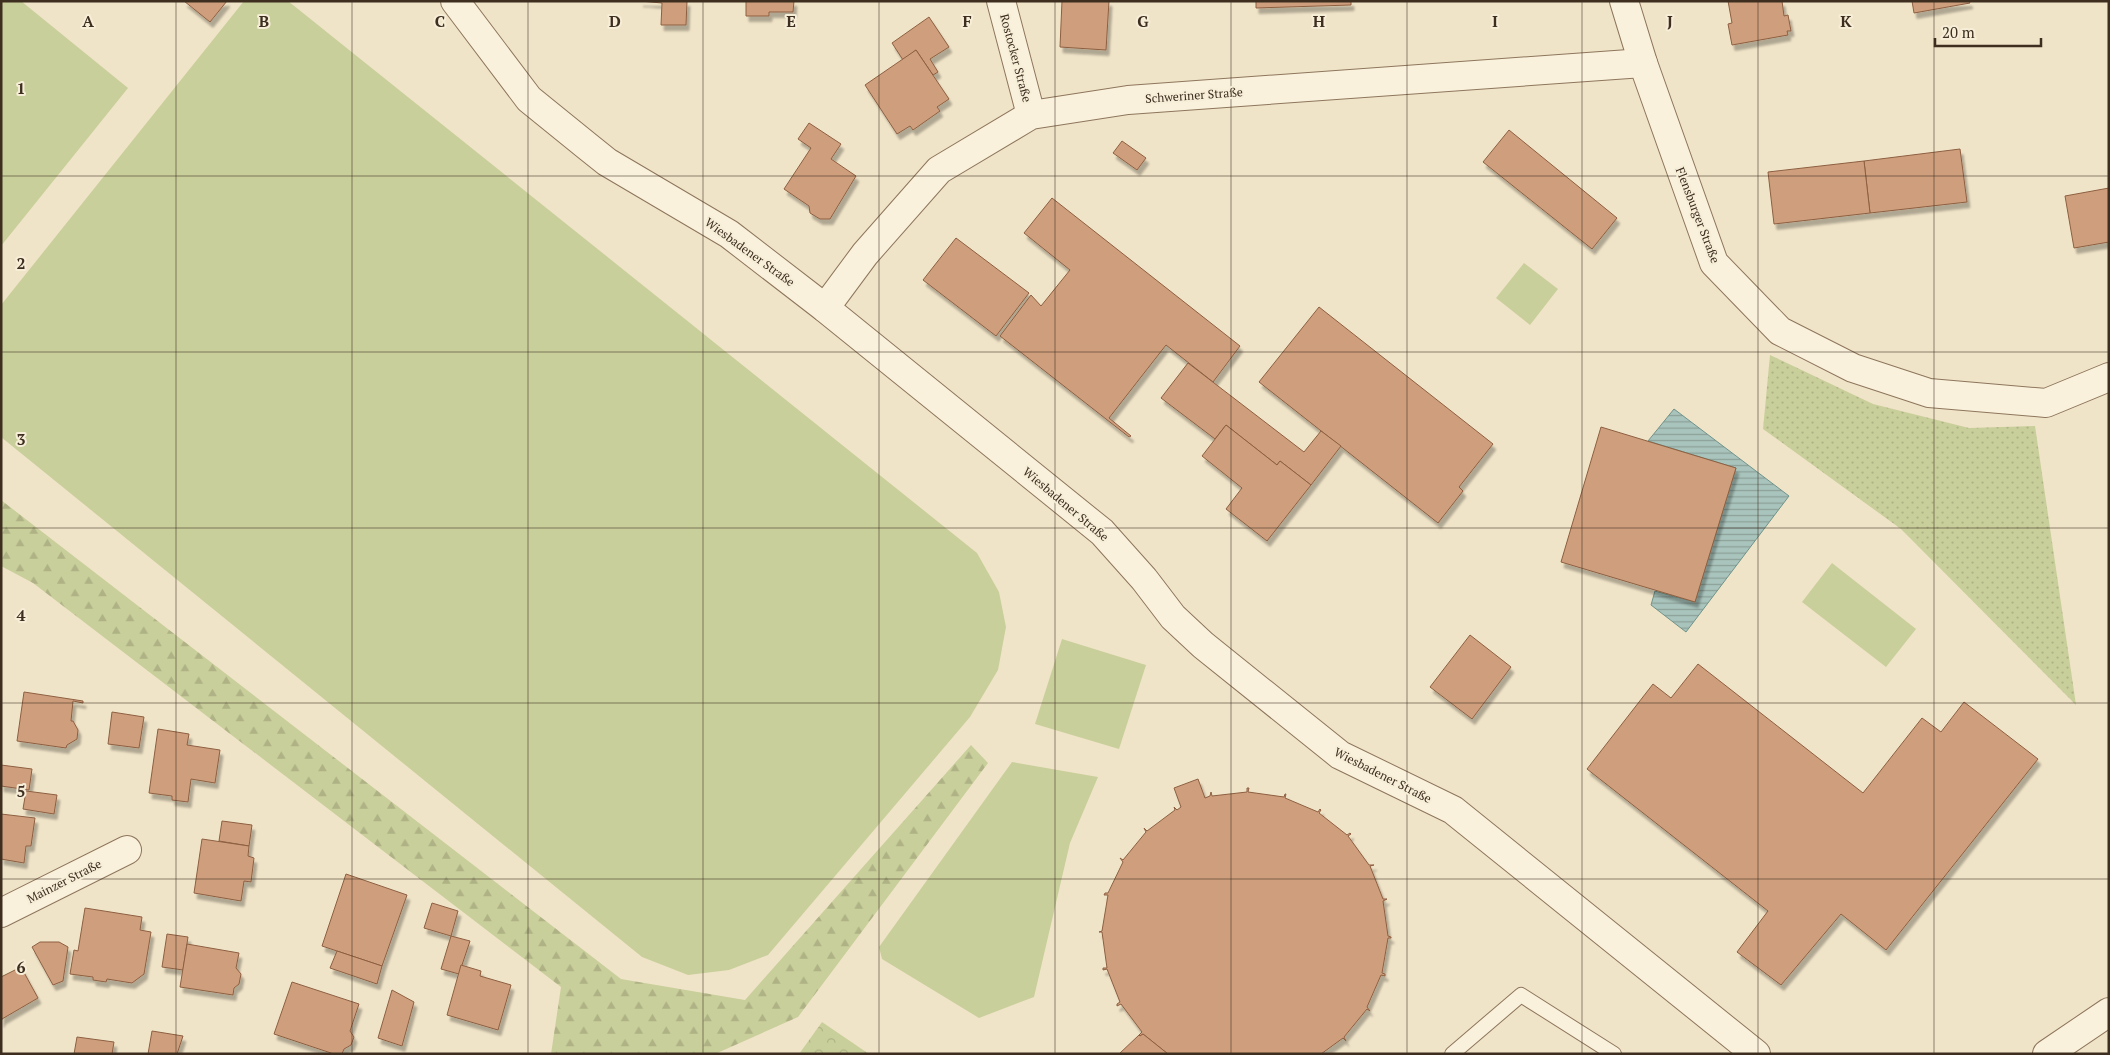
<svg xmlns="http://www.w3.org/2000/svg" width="2110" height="1055" font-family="'PT Serif',serif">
<defs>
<pattern id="grass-dots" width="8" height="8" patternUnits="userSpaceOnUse" patternTransform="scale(1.25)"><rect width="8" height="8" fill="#c9cf9b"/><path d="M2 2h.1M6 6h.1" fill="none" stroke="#aeb285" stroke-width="1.8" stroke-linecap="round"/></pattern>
<pattern id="forest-firs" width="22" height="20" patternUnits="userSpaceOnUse" patternTransform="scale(1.25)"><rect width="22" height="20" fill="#c9cf9b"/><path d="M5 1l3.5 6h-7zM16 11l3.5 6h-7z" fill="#aeb285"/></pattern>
<pattern id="park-crowns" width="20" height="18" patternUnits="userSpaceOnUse" patternTransform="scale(1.25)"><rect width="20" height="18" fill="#c9cf9b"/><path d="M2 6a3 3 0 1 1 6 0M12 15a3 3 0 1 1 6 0" fill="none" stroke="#aeb285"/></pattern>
<pattern id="water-rules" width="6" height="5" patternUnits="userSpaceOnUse" patternTransform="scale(1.25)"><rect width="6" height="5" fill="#a9c4bc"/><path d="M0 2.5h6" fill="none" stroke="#8ba098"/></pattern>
<filter id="shadow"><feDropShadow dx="3" dy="5.5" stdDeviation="1" flood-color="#0004"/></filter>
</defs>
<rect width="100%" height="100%" fill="#f0e4c8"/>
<path fill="url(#grass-dots)" d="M 1770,355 L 1873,404 L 1969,428 L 2035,426 L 2076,705 L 1901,529 L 1763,429 Z"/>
<path fill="url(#forest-firs)" d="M 1,500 L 621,979 L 745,1000 L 971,745 L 988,763 L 798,1017 L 715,1054 L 551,1054 L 561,987 L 33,583 L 1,566 Z"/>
<path fill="url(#park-crowns)" d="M 822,1022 L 869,1054 L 799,1054 Z"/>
<g fill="#c9cf9b">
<path d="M 1,1 L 21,1 L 128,88 L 1,246 Z"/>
<path d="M 244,1 L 288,1 L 977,553 L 999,592 L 1006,627 L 998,670 L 970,717 L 768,955 L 729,970 L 688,975 L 642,957 L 1,437 L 1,305 Z"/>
<path d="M 1524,263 L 1558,289 L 1530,325 L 1496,298 Z"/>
<path d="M 1832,563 L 1916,629 L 1886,667 L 1802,602 Z"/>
<path d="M 1062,639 L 1146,665 L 1119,749 L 1035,724 Z"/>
<path d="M 1012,762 L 1098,777 L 1070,843 L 1034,997 L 979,1018 L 882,959 L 879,947 Z"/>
</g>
<path fill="url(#water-rules)" stroke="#6f938a" d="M 1674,409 L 1789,496 L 1686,632 L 1651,605 L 1655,591 L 1695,602 L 1736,468 L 1648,441 Z"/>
<g fill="#cf9f7d" stroke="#8d5f41" filter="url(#shadow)">
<path d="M 184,1 L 227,1 L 210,22 Z"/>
<path d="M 640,1 L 687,1 L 686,25 L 661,25 L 662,3 Z"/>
<path d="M 746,1 L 794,1 L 793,12 L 769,12 L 769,16 L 746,16 Z"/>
<path d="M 1062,1 L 1109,1 L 1106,50 L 1060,47 Z"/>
<path d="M 1256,1 L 1351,1 L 1351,5 L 1256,8 Z"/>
<path d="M 1728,1 L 1782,1 L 1784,16 L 1788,15 L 1791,31 L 1787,31 L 1788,35 L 1732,45 L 1728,24 L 1732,23 Z"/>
<path d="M 1912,1 L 1969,1 L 1970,3 L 1914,13 Z"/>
<path d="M 929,17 L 949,47 L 930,59 L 938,72 L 933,75 L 916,50 L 903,60 L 892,43 Z"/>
<path d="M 916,50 L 949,99 L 937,107 L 940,111 L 913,130 L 910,126 L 897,134 L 865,85 Z"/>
<path d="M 809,123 L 841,144 L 831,159 L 856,176 L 830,219 L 820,219 L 810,213 L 809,206 L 784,189 L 811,148 L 798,139 Z"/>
<path d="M 1509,130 L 1617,218 L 1592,249 L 1483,162 Z"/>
<path d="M 1122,141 L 1146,158 L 1137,170 L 1113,153 Z"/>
<path d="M 1960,149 L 1967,202 L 1870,213 L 1864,161 Z"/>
<path d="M 1864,161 L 1870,213 L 1774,224 L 1768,172 Z"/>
<path d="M 2109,188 L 2109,242 L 2074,248 L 2065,196 Z"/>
<path d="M 1052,198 L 1240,346 L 1213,382 L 1166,345 L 1109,418 L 1131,436 L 1129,437 L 1000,336 L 1031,295 L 1041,306 L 1070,270 L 1024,233 Z"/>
<path d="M 956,238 L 1029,293 L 996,336 L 923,280 Z"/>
<path d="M 1319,307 L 1493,444 L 1459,487 L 1463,491 L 1438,523 L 1259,382 Z"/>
<path d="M 1188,363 L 1304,452 L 1321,431 L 1341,446 L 1311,485 L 1280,461 L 1277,465 L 1226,425 L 1215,439 L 1161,398 Z"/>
<path d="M 1226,425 L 1277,465 L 1280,461 L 1311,485 L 1267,541 L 1226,509 L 1242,488 L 1202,456 Z"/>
<path d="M 1601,427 L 1736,468 L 1695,602 L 1561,562 Z"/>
<path d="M 1470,635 L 1511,667 L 1472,719 L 1430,687 Z"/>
<path d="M 1698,664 L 1863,793 L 1922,718 L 1941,732 L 1964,702 L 2038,759 L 1886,950 L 1841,914 L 1781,985 L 1737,952 L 1768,911 L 1587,769 L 1653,684 L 1671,698 Z"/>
<path d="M 24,692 L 83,701 L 83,703 L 73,701 L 71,721 L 73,721 L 78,730 L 77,739 L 67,745 L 66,748 L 17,741 Z"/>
<path d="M 112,712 L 144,717 L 139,748 L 108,744 Z"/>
<path d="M 158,729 L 189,734 L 187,745 L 220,750 L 215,783 L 191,779 L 188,802 L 172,800 L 172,796 L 149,793 Z"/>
<path d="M 1,765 L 32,769 L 29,790 L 1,786 Z"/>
<path d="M 1198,779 L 1205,798 L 1210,796 L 1211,792 L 1212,796 L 1247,792 L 1247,788 L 1249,788 L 1248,792 L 1284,797 L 1285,794 L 1286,794 L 1285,798 L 1318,812 L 1320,809 L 1321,810 L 1319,813 L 1347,835 L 1350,833 L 1351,834 L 1348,836 L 1369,865 L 1374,865 L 1370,866 L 1383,899 L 1387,899 L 1383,901 L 1388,936 L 1391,937 L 1391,938 L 1388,938 L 1382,973 L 1385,974 L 1385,976 L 1381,975 L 1367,1007 L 1370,1011 L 1367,1009 L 1344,1037 L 1346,1041 L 1343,1038 L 1321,1054 L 1168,1054 L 1143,1034 L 1140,1036 L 1139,1035 L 1142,1032 L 1121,1004 L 1117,1006 L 1117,1004 L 1120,1002 L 1107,969 L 1103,970 L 1103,968 L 1107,968 L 1102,932 L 1099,932 L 1102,931 L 1108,895 L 1104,895 L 1105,893 L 1108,893 L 1123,862 L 1120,858 L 1123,860 L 1146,832 L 1144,828 L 1147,831 L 1175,810 L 1174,807 L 1177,810 L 1181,807 L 1174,788 Z"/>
<path d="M 26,791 L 57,795 L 54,814 L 23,809 Z"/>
<path d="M 1,814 L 35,818 L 31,846 L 26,846 L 24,863 L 1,859 Z"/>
<path d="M 222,821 L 252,825 L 249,846 L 219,841 Z"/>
<path d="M 202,839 L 249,846 L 248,856 L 254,858 L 251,882 L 244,881 L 241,901 L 194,893 Z"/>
<path d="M 346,874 L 407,895 L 382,966 L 322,946 Z"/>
<path d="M 432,903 L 458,911 L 451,936 L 424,928 Z"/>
<path d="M 85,908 L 142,917 L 140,930 L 151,932 L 144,974 L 132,983 L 107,979 L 106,982 L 93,980 L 93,977 L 70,974 L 74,950 L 78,951 Z"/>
<path d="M 167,934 L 188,937 L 183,970 L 162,967 Z"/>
<path d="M 451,936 L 470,941 L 459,974 L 441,969 Z"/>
<path d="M 40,942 L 59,942 L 68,947 L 63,981 L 53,985 L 32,947 Z"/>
<path d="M 187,944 L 239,953 L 236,968 L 241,974 L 239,984 L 234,988 L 233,995 L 180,987 Z"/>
<path d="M 337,951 L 382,966 L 377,984 L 330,968 Z"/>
<path d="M 461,965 L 481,971 L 480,976 L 511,985 L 498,1030 L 447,1015 Z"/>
<path d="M 21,967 L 38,998 L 2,1019 L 1,1022 L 1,977 Z"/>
<path d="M 292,982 L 359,1004 L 350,1031 L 354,1037 L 351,1045 L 344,1049 L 342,1054 L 334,1054 L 274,1034 Z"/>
<path d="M 392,990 L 414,1002 L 402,1046 L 378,1038 Z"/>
<path d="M 152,1031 L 183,1036 L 177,1054 L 148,1054 Z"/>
<path d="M 1143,1034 L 1168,1054 L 1119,1054 L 1139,1035 L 1140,1036 Z"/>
<path d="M 77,1037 L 114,1042 L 112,1054 L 74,1054 Z"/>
</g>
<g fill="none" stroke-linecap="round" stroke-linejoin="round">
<defs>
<path id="lane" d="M 1452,1054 L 1521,995 L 1614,1054"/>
<g id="street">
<path d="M 455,1 L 529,99 L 587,146 L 607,162 L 729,234 L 825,308 L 1102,532 L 1144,579 L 1173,617 L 1203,645 L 1340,755 L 1453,810 L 1756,1054"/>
<path d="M 1001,1 L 1031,115"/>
<path d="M 1624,1 L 1643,63 L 1714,263 L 1780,331 L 1853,368 L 1929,393 L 2046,403 L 2109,377"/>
<path d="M 825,308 L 865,254 L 939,170 L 1031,115 L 1128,100 L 1643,63"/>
<path d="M 1,913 L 127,850"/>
<path d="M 2047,1054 L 2109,1012"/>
</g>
</defs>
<use href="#lane" stroke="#8d765c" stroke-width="16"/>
<use href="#street" stroke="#8d765c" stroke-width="30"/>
<use href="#lane" stroke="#faf1dc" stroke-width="14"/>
<use href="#street" stroke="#faf1dc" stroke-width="28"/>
</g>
<path fill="none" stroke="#3d2e20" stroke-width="1" stroke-opacity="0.55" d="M 176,1 L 176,1054M 352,1 L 352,1054M 528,1 L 528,1054M 703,1 L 703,1054M 879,1 L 879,1054M 1055,1 L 1055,1054M 1231,1 L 1231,1054M 1407,1 L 1407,1054M 1582,1 L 1582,1054M 1758,1 L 1758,1054M 1934,1 L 1934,1054M 1,176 L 2109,176M 1,352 L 2109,352M 1,528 L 2109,528M 1,703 L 2109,703M 1,879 L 2109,879"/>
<g text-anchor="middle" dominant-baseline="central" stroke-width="4" stroke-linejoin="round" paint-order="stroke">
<g font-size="12" fill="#3d2e20" stroke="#f7eed8">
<text transform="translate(1016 58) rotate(75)">Rostocker Straße</text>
<text transform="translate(1194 95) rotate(-4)">Schweriner Straße</text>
<text transform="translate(1698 215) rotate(69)">Flensburger Straße</text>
<text transform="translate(750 252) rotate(36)">Wiesbadener Straße</text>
<text transform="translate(1066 504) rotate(40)">Wiesbadener Straße</text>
<text transform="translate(1383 775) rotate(27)">Wiesbadener Straße</text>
<text transform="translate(64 881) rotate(-27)">Mainzer Straße</text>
</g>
</g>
<g font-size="16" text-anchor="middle" font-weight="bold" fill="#3d2e20" stroke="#f7eed8" stroke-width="4" stroke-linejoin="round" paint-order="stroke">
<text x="88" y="27">A</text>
<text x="264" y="27">B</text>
<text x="440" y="27">C</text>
<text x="615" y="27">D</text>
<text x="791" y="27">E</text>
<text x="967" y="27">F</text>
<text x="1143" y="27">G</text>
<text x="1319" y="27">H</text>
<text x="1495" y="27">I</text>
<text x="1670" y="27">J</text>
<text x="1846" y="27">K</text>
<text x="21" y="94">1</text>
<text x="21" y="269">2</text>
<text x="21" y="445">3</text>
<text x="21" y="621">4</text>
<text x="21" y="797">5</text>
<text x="21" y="973">6</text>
</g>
<rect width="2110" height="1055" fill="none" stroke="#3d2e20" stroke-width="5"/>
<path d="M1935 38v8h106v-8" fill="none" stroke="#3d2e20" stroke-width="2.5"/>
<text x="1942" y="38" font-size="15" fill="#3d2e20" stroke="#f7eed8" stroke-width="4" paint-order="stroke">20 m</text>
</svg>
